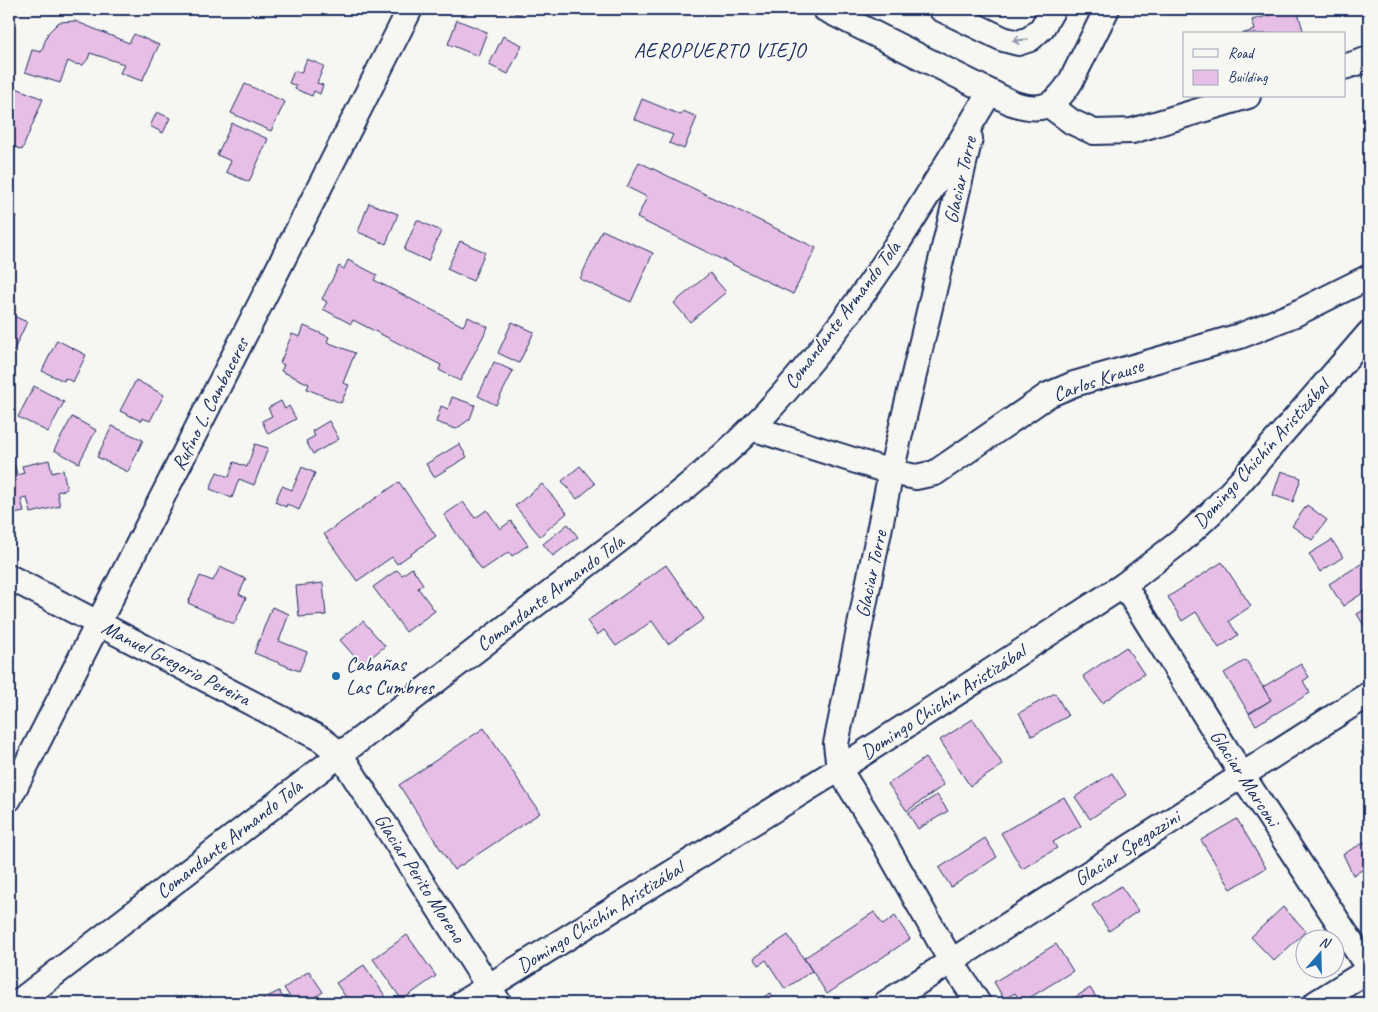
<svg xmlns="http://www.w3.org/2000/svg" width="1378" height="1012" font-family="Caveat,sans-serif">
<rect width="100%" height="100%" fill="#f6f6f2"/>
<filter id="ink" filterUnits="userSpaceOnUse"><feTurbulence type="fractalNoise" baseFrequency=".02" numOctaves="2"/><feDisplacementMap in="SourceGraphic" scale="10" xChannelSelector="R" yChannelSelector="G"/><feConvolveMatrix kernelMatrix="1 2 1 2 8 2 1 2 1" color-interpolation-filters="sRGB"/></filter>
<g filter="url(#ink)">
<g fill="#e7bee5" stroke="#1b2f5e">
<path d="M 505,9 L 523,9 L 520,15 Z"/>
<path d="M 1292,9 L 1297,9 L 1304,34 L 1241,34 L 1255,30 L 1252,20 Z"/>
<path d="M 457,20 L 487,32 L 478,56 L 448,44 Z"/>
<path d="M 75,21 L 129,43 L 134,34 L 159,45 L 142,81 L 120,73 L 124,64 L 90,53 L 88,59 L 83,65 L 74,64 L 68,61 L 60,83 L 25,72 L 32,50 L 41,52 L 48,33 L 59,22 Z"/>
<path d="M 503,36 L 522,45 L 508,74 L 489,65 Z"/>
<path d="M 307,59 L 324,66 L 317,83 L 323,85 L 320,94 L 314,91 L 312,96 L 295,89 L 296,86 L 289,83 L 294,71 L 301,73 Z"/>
<path d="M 245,84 L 285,102 L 271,131 L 231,113 Z"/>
<path d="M 9,85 L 43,99 L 22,150 L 9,144 Z"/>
<path d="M 642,99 L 681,115 L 683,111 L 697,117 L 684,149 L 669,143 L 673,135 L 634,119 Z"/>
<path d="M 157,112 L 170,118 L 163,133 L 150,126 Z"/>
<path d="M 232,123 L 268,139 L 249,182 L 226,172 L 231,161 L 217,155 Z"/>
<path d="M 639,162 L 816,248 L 793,294 L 637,218 L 647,197 L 627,187 Z"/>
<path d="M 369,203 L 398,214 L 386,244 L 358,232 Z"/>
<path d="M 9,205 L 14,207 L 11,214 L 16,215 L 11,228 L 9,228 Z"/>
<path d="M 417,220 L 441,231 L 428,261 L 404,250 Z"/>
<path d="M 602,230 L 653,253 L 631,302 L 580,279 Z"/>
<path d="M 460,241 L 485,252 L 473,281 L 447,269 Z"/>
<path d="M 348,260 L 377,275 L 374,280 L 463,326 L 468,317 L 488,327 L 460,381 L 439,370 L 441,365 L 353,320 L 351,324 L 323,309 L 327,302 L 322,299 L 339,266 L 344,269 Z"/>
<path d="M 710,273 L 726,292 L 690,322 L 674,303 Z"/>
<path d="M 9,314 L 27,322 L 12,354 L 9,353 Z"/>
<path d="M 512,322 L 534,332 L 519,363 L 498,353 Z"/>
<path d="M 304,326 L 329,337 L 327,342 L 355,353 L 343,383 L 349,385 L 341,403 L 307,389 L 309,384 L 281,371 L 284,365 L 280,363 L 292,334 L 300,337 Z"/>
<path d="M 57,340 L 86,355 L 73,382 L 65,378 L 64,381 L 42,371 Z"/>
<path d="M 494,362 L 513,371 L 496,405 L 478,396 Z"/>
<path d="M 136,380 L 164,395 L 150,421 L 142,418 L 141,421 L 120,411 Z"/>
<path d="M 34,386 L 64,402 L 48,432 L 18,417 Z"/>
<path d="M 452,397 L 475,405 L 470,419 L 456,429 L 436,422 L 441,406 L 448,409 Z"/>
<path d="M 281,401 L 285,409 L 289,406 L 296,419 L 268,434 L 262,421 L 272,416 L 268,408 Z"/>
<path d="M 72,417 L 96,430 L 79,463 L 54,450 Z"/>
<path d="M 329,421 L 339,439 L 313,454 L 306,441 L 315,436 L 312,431 Z"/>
<path d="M 112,426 L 143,440 L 128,472 L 97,457 Z"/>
<path d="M 255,444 L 268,448 L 254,485 L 239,479 L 232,498 L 210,489 L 217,472 L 229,477 L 234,462 L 247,467 Z"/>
<path d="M 459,444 L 467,457 L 434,477 L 426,464 Z"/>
<path d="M 49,460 L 52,473 L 63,470 L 67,489 L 57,492 L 60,506 L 31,513 L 27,498 L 21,499 L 24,512 L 9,515 L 9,468 L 15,466 L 17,475 L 24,473 L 22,466 Z"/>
<path d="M 580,466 L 595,484 L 577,499 L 562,481 Z"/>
<path d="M 302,467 L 315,473 L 299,510 L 287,504 L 286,507 L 275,502 L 282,486 L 292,490 Z"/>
<path d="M 1281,471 L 1301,478 L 1293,502 L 1273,495 Z"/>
<path d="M 399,482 L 436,536 L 397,564 L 392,557 L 357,581 L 324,534 Z"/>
<path d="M 542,484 L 567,513 L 540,536 L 515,506 Z"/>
<path d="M 463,502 L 475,518 L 487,510 L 500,529 L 511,521 L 528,545 L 512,556 L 509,552 L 482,570 L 444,515 Z"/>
<path d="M 1307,505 L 1327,520 L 1312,540 L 1292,526 Z"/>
<path d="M 568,524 L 578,537 L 553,556 L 543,544 Z"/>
<path d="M 1332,540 L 1343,557 L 1320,572 L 1309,554 Z"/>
<path d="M 1369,559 L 1369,589 L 1343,606 L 1329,584 Z"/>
<path d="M 1222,562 L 1251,606 L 1229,621 L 1238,635 L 1219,648 L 1196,612 L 1182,621 L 1168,597 Z"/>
<path d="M 666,565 L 704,619 L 668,644 L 652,621 L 616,646 L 604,630 L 597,635 L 587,621 Z"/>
<path d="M 220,567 L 246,579 L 239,594 L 246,598 L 234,624 L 188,603 L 200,576 L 213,581 Z"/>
<path d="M 412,568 L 423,584 L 418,588 L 435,611 L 406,632 L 373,587 L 397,570 L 402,575 Z"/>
<path d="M 323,583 L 326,615 L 299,617 L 296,586 Z"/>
<path d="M 272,607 L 289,614 L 279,641 L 307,652 L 299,671 L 254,653 Z"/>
<path d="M 1369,607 L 1369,634 L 1357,614 Z"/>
<path d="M 363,621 L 385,646 L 362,665 L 340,640 Z"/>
<path d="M 1126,647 L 1144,674 L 1102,703 L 1083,676 Z"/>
<path d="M 1246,660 L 1271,700 L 1249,713 L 1224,673 Z"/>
<path d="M 1301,664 L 1309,677 L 1303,681 L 1310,693 L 1256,725 L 1249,714 L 1271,700 L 1263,687 Z"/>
<path d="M 1055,693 L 1068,716 L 1032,736 L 1019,713 Z"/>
<path d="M 973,719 L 1003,765 L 970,786 L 940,740 Z"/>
<path d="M 484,728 L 540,813 L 454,870 L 399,785 Z"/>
<path d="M 1369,748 L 1369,767 L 1361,752 Z"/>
<path d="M 925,758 L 944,785 L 907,811 L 888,784 Z"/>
<path d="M 1112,773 L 1126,795 L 1090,819 L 1075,797 Z"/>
<path d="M 937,795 L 948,811 L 918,829 L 908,813 Z"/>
<path d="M 1064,797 L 1081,826 L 1053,842 L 1057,848 L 1022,869 L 1001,833 Z"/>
<path d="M 1237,819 L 1266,868 L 1231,889 L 1201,840 Z"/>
<path d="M 985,838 L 997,857 L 951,887 L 939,868 Z"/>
<path d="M 1369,840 L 1369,866 L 1353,875 L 1343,854 Z"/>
<path d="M 1121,886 L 1138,911 L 1109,931 L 1092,905 Z"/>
<path d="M 1283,907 L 1306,931 L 1274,961 L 1251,937 Z"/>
<path d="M 874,912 L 883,925 L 895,916 L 910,939 L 827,994 L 804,958 Z"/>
<path d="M 407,935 L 436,976 L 402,1000 L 373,959 Z"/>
<path d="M 788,935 L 812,971 L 785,989 L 766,960 L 759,965 L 754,958 Z"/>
<path d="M 1056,944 L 1073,971 L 1021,1003 L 1015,993 L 1004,999 L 994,982 Z"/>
<path d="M 364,965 L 390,1003 L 350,1003 L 336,983 Z"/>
<path d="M 309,971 L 323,992 L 306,1003 L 294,1003 L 284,988 Z"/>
<path d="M 1090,988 L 1100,1003 L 1066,1003 Z"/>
<path d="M 279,991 L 286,1003 L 255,1003 Z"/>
<path d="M 770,993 L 777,1003 L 754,1003 Z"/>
</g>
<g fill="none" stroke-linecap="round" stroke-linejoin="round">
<defs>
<g id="minor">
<path d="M 825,9 L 1012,103 C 1041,113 1055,107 1071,81 L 1107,9"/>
<path d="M 941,9 L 1003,39 L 1018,43 L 1030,39 L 1042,28 L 1053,9"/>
<path d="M 1344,67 L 1369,59"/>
<path d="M 1049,105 L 1072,122 L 1094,132 L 1132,131 L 1248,96"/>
<path d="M 970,138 L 891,472 L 836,744 L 839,769 L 878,832 L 951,961 L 978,1003"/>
<path d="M 752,428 L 891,472 L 916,477 L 935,473 L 1048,395 L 1074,384 L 1240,336 L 1295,314 L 1369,277"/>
<path d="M 9,577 L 321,739 L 340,754 L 499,1003"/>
<path d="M 1124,585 L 1242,775 L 1369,969"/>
<path d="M 9,799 L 410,9"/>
<path d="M 17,1003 L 644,521 C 687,487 729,453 766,413 C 808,367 848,317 883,265 C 921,209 955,150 990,92"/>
<path d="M 462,1003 L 839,769 L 1124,585 L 1181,541 L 1211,513 L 1240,482 L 1369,333"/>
<path d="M 886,1003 L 1369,694"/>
<path d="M 1316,1003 L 1369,970"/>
</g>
</defs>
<use href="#minor" stroke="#1b2f5e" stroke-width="28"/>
<use href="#minor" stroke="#f6f6f2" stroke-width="24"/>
</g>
<defs><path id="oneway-shaft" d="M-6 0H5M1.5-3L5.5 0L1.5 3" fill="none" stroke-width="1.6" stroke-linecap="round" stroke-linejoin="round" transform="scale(1.25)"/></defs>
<use stroke="#8892a8" href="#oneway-shaft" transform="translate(1020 40) rotate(174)"/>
</g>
<circle fill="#1f6fb2" stroke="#f6f6f2" stroke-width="2" cx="336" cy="676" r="5"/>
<g text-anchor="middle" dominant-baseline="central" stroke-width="4" stroke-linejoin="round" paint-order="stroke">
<g font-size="20" fill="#1b2f5e" stroke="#f6f6f2">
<text transform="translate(960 180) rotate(-77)">Glaciar Torre</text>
<text transform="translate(842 315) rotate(-53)">Comandante Armando Tola</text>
<text transform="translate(1098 380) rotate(-19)">Carlos Krause</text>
<text transform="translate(210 404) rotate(-63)">Rufino L. Cambaceres</text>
<text transform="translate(1261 454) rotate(-48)">Domingo Chichín Aristizábal</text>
<text transform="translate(871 574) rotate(-78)">Glaciar Torre</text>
<text transform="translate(550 593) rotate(-37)">Comandante Armando Tola</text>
<text transform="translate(176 663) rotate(27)">Manuel Gregorio Pereira</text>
<text transform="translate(943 702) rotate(-33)">Domingo Chichín Aristizábal</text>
<text transform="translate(1245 778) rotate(57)">Glaciar Marconi</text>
<text transform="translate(229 839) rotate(-38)">Comandante Armando Tola</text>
<text transform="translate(1127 848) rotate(-33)">Glaciar Spegazzini</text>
<text transform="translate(420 878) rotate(57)">Glaciar Perito Moreno</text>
<text transform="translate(600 917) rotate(-32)">Domingo Chichín Aristizábal</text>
</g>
<g font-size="20" fill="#1b2f5e" stroke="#f6f6f2" text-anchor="start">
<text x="346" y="664">Cabañas<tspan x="346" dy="23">Las Cumbres</tspan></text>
</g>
<g font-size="21" letter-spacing="1" fill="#1b2f5e" stroke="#f6f6f2">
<text x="720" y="50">AEROPUERTO VIEJO</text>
</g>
</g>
<rect width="1378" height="1012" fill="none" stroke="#f6f6f2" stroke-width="30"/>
<rect x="15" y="15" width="1348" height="982" fill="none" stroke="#1b2f5e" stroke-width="2" filter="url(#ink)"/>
<rect x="1183" y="32" width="162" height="65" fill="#f6f6f2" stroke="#9ea6b7"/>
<rect x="1193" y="49" width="25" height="8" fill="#f6f6f2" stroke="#9ea6b7"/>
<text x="1228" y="58" font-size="15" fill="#1b2f5e">Road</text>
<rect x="1193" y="70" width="25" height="15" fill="#e7bee5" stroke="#9ea6b7"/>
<text x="1228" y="82" font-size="15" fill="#1b2f5e">Building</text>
<g transform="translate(1320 954) rotate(20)"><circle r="24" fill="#f6f6f2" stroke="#9ea6b7"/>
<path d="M0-4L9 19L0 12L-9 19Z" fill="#1f6fb2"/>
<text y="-8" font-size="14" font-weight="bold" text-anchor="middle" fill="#1b2f5e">N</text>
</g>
</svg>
